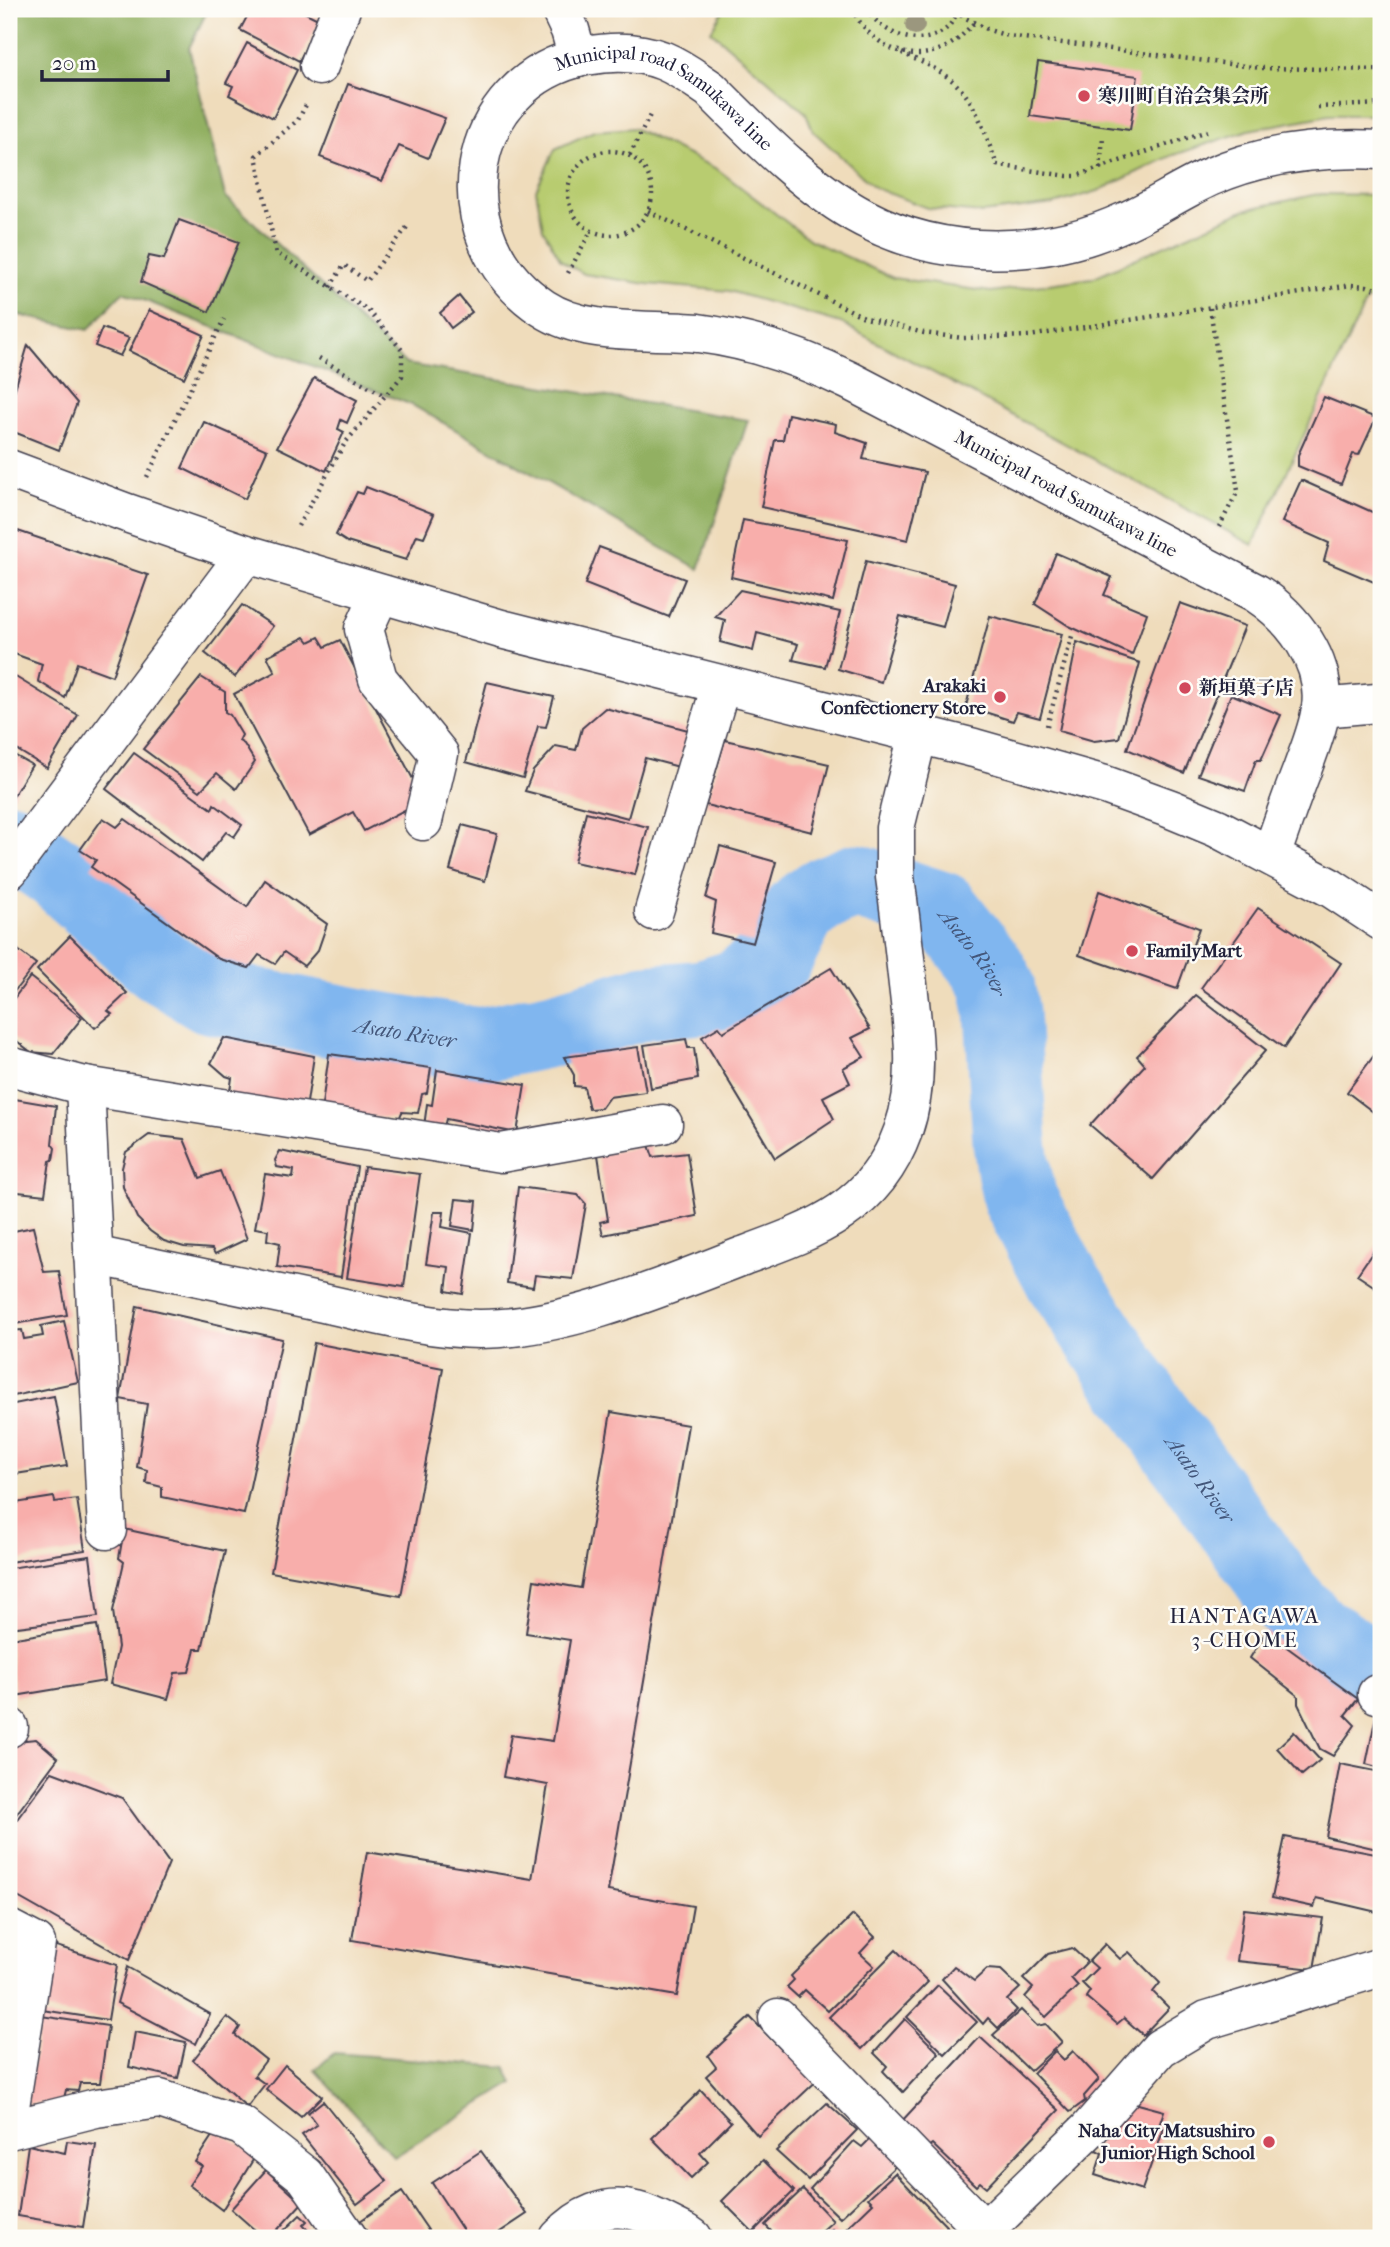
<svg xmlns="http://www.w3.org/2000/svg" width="1390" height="2247" font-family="'IM FELL French Canon','Noto Serif JP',serif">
<rect width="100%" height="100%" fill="#fdfcf7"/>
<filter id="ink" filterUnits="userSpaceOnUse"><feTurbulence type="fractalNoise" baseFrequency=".0143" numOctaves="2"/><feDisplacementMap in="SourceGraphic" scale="14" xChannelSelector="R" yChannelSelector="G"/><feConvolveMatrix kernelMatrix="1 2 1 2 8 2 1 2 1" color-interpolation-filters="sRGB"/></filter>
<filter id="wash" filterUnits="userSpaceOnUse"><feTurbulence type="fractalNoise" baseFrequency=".00686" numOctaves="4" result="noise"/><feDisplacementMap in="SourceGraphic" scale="28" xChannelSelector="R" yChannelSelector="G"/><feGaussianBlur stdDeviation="1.57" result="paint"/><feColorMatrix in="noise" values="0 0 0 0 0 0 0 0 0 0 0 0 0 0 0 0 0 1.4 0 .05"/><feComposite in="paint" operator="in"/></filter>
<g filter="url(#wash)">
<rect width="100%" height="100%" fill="#efdcbb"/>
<g fill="#b8cc6f" stroke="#6d7755" stroke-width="2">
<path d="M 724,9 L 1381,9 L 1381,115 L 1329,115 L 1249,130 L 1171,156 L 1098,191 L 1054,204 L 982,213 L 927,208 L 875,188 L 813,131 L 806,113 L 711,31 Z"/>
<path d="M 633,128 L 717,169 L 810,240 L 893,278 L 991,292 L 1092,278 L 1244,210 L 1318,194 L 1381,195 L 1381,305 L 1367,299 L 1253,545 L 841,323 L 729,291 L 647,284 L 584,274 L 561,260 L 543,229 L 536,190 L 555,149 L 594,131 Z"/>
</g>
<g fill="#92b062" stroke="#5a694e" stroke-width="2">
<path d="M 9,9 L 208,9 L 189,48 L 225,196 L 406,364 L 748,420 L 699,569 L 412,405 L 123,292 L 88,330 L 9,313 L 9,250 L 11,245 L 9,244 Z"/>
<path d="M 334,2053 L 506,2067 L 513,2083 L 394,2157 L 315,2070 Z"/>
</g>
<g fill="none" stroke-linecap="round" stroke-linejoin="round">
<path stroke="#80b6ef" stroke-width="75" id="s1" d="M 9,839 L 56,872 L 159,965 L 209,996 L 367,1027 L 480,1045 L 554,1029 L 646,1002 L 703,997 L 738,986 L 776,958 L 800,911 L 821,895 L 856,881 L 942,909 L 987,966 L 997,984 L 1002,1011 L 1010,1143 L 1015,1176 L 1020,1199 L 1063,1281 L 1132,1384 L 1285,1598 L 1316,1631 L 1353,1655 L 1381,1666"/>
</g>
<g id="blocks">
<g fill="#f8aeab">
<path d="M 251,9 L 298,9 L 320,20 L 299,61 L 240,30 Z"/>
<path d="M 247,43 L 297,70 L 273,118 L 229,95 L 233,86 L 226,83 Z"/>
<path d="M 1038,62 L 1138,76 L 1130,130 L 1030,116 Z"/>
<path d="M 348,84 L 445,118 L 428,158 L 399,146 L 382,181 L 320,157 Z"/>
<path d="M 179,220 L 239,242 L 209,312 L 141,282 L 149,256 L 164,259 Z"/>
<path d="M 459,296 L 472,312 L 451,328 L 440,313 Z"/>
<path d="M 149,310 L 204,335 L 184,378 L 129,351 Z"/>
<path d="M 102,328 L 129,338 L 120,356 L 95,346 Z"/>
<path d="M 28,345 L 77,403 L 59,450 L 9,430 L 9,409 Z"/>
<path d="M 314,378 L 357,400 L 347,423 L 341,420 L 338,429 L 344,432 L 326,471 L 277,447 Z"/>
<path d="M 1324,397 L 1376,418 L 1359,455 L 1353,454 L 1341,484 L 1298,466 L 1298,455 Z"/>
<path d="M 788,414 L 836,424 L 835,432 L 867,443 L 863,459 L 925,472 L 908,540 L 761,507 L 775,440 L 783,440 Z"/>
<path d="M 204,422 L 267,450 L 245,499 L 182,468 Z"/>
<path d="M 1301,480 L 1381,516 L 1381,585 L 1324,561 L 1329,543 L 1282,522 Z"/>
<path d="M 366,487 L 434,514 L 424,537 L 417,535 L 406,560 L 347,542 L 336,535 L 357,492 L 363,494 Z"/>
<path d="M 743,520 L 848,540 L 833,601 L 731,577 Z"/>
<path d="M 9,528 L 148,575 L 112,676 L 77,663 L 65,698 L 38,681 L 42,664 L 9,652 Z"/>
<path d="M 599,547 L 685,579 L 669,617 L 585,584 Z"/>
<path d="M 1056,553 L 1112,577 L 1104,595 L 1147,613 L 1132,655 L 1069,626 L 1035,604 Z"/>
<path d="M 866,561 L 955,584 L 943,627 L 900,616 L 881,682 L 838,669 Z"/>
<path d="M 740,590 L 840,612 L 825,667 L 793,660 L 798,644 L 757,633 L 753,651 L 720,642 L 725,620 L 715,617 Z"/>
<path d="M 1180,603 L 1245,626 L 1184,773 L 1127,749 Z"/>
<path d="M 242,605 L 273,626 L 235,677 L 205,653 Z"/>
<path d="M 990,616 L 1062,634 L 1040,718 L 1017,712 L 1013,721 L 966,706 Z"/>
<path d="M 305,637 L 309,642 L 319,637 L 325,647 L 340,640 L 424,800 L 364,831 L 353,812 L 309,835 L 234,694 L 275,672 L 267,656 Z"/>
<path d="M 1077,642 L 1140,663 L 1119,738 L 1094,741 L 1059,731 Z"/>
<path d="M 9,673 L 78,715 L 47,768 L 9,745 Z"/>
<path d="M 201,677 L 225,692 L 225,712 L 230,715 L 242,735 L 239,741 L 244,744 L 255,762 L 236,789 L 217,773 L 200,791 L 143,749 Z"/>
<path d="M 487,682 L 554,697 L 546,727 L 538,726 L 523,778 L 466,762 Z"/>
<path d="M 1231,694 L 1281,715 L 1261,760 L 1256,760 L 1245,791 L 1198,775 Z"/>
<path d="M 605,708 L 688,730 L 679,767 L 645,758 L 628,818 L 525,791 L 533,771 L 556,746 L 576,750 L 582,728 Z"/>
<path d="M 725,740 L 829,764 L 812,832 L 706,805 Z"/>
<path d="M 9,752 L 32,765 L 9,803 Z"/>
<path d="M 134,753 L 212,809 L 214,804 L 242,825 L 234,837 L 226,832 L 202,862 L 106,789 Z"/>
<path d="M 586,812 L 648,827 L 635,875 L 574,862 Z"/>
<path d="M 103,818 L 117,827 L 125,819 L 247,907 L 265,880 L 327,924 L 318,950 L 304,966 L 284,952 L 275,964 L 259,955 L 249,968 L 219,959 L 91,867 L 96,860 L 80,850 Z"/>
<path d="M 462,825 L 497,834 L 485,881 L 450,870 Z"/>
<path d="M 720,846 L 776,862 L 753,943 L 711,933 L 716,902 L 706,898 Z"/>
<path d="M 1099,891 L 1199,928 L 1177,989 L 1079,955 Z"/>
<path d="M 1258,908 L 1341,963 L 1284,1048 L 1201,988 Z"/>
<path d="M 70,936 L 127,993 L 108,1011 L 112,1014 L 95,1028 L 37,970 Z"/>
<path d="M 9,943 L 36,964 L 9,998 Z"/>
<path d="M 831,968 L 870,1029 L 852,1038 L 864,1057 L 843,1068 L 850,1083 L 823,1097 L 834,1119 L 775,1158 L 702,1037 L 719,1027 L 723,1032 Z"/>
<path d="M 30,977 L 82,1018 L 53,1054 L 31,1052 L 9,1035 L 9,1005 Z"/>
<path d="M 1196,995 L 1266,1050 L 1153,1179 L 1090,1125 L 1145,1065 L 1137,1056 Z"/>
<path d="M 224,1038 L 314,1056 L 306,1109 L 229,1098 L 232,1078 L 226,1076 L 211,1063 Z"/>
<path d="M 686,1039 L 688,1048 L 694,1048 L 698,1079 L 651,1088 L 644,1045 Z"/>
<path d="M 1381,1046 L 1381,1118 L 1347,1092 Z"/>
<path d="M 638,1047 L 646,1092 L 609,1097 L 601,1108 L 589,1109 L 584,1087 L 574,1086 L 574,1075 L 564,1057 Z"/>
<path d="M 329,1054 L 431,1068 L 427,1093 L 422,1094 L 418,1113 L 402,1112 L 399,1119 L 321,1112 Z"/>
<path d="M 437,1070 L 525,1085 L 517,1133 L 446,1119 L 441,1138 L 423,1134 L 427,1104 L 432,1105 Z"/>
<path d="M 9,1098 L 56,1106 L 52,1144 L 55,1148 L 53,1160 L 50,1161 L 45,1195 L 9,1191 Z"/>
<path d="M 149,1135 L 184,1139 L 200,1178 L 220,1171 L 247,1239 L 215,1254 L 212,1249 L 184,1247 L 164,1241 L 150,1231 L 137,1218 L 123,1187 L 122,1168 L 126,1152 Z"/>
<path d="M 649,1145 L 653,1157 L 687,1153 L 697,1216 L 603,1235 L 600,1222 L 608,1220 L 598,1155 Z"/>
<path d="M 280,1151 L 357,1167 L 341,1277 L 277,1267 L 280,1243 L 267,1240 L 268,1230 L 255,1228 L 265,1174 L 293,1178 L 294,1170 L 277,1167 L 275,1160 Z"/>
<path d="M 364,1167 L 420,1174 L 404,1287 L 347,1278 Z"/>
<path d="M 518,1187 L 578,1195 L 586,1204 L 573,1279 L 535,1275 L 533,1287 L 507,1283 Z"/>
<path d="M 456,1199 L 477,1201 L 474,1230 L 452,1226 Z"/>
<path d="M 434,1212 L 444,1212 L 442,1227 L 472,1233 L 463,1294 L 446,1291 L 449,1267 L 426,1264 Z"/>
<path d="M 33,1227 L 44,1272 L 59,1271 L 67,1315 L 9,1325 L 9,1232 Z"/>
<path d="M 1381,1240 L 1381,1291 L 1357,1275 Z"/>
<path d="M 137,1306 L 282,1339 L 244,1514 L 162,1497 L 162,1487 L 146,1483 L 147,1470 L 137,1467 L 147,1404 L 120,1399 Z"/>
<path d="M 64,1321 L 78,1382 L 9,1397 L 9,1331 L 22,1330 L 24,1339 L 43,1336 L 41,1326 Z"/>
<path d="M 314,1343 L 443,1368 L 401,1596 L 271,1572 Z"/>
<path d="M 54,1396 L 67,1466 L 9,1475 L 9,1405 Z"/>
<path d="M 611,1412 L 688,1425 L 608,1891 L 693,1906 L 677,1996 L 352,1940 L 367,1852 L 532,1879 L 548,1785 L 503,1777 L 511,1735 L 553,1741 L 570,1640 L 526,1633 L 534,1580 L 581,1588 Z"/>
<path d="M 54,1497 L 55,1502 L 77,1499 L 85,1550 L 9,1562 L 9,1504 Z"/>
<path d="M 124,1529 L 225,1551 L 202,1649 L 195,1649 L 189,1672 L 175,1673 L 168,1699 L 110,1684 L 118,1647 L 113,1611 L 124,1562 L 119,1558 Z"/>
<path d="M 90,1556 L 98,1617 L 9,1628 L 9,1568 Z"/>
<path d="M 97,1625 L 105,1681 L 15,1696 L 9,1639 Z"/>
<path d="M 1266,1632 L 1358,1699 L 1345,1715 L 1355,1725 L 1333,1756 L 1320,1749 L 1298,1704 L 1298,1696 L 1250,1658 Z"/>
<path d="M 1378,1706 L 1381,1707 L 1381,1768 L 1366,1764 Z"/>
<path d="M 1294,1732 L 1320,1760 L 1302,1775 L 1277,1748 Z"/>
<path d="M 36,1739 L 58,1758 L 9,1824 L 9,1751 L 16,1741 Z"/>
<path d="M 1340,1764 L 1381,1772 L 1381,1850 L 1326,1837 Z"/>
<path d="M 52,1772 L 122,1798 L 169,1863 L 129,1960 L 9,1892 L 9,1830 Z"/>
<path d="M 1285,1837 L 1381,1855 L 1381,1913 L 1317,1898 L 1314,1907 L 1272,1898 Z"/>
<path d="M 1244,1909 L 1323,1918 L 1314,1969 L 1237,1961 Z"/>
<path d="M 853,1915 L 875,1937 L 860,1953 L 874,1966 L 828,2011 L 805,1990 L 798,1997 L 787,1987 L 794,1980 L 791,1976 Z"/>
<path d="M 1105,1944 L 1120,1959 L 1129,1952 L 1160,1983 L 1153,1992 L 1169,2008 L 1143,2035 L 1124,2018 L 1117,2024 L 1086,1997 L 1090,1991 L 1082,1983 L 1097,1968 L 1089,1961 Z"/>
<path d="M 53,1945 L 117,1965 L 108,2020 L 42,2010 Z"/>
<path d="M 1072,1948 L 1087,1962 L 1071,1978 L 1078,1986 L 1046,2017 L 1025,1997 L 1033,1988 L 1023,1979 L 1048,1954 Z"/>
<path d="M 896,1950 L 928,1982 L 862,2049 L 829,2017 Z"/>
<path d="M 954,1966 L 974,1981 L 987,1969 L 1001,1970 L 1020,1988 L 1007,2000 L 1017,2010 L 998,2028 L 988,2018 L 983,2024 L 942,1979 Z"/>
<path d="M 127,1967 L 210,2014 L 196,2044 L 117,2003 Z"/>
<path d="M 938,1985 L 977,2022 L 945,2054 L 907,2017 Z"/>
<path d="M 1021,2010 L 1037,2026 L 1046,2024 L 1062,2042 L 1030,2071 L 993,2035 Z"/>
<path d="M 41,2016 L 108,2026 L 100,2083 L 80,2083 L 78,2091 L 66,2090 L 63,2102 L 27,2104 Z"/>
<path d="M 227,2017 L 240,2027 L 235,2035 L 266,2060 L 254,2076 L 265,2084 L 247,2107 L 193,2060 Z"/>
<path d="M 750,2017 L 781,2049 L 791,2040 L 823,2075 L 758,2136 L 706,2076 L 716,2067 L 708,2056 Z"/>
<path d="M 905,2019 L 939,2053 L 903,2092 L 883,2071 L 887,2066 L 874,2053 Z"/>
<path d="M 135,2032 L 186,2042 L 178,2078 L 129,2067 Z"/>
<path d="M 980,2037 L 1059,2110 L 986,2187 L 980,2182 L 976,2186 L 932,2144 L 925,2149 L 900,2123 Z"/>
<path d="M 1055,2051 L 1064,2060 L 1073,2051 L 1099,2079 L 1084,2096 L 1085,2101 L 1070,2112 L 1033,2073 Z"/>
<path d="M 285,2065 L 322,2096 L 301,2117 L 266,2089 Z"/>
<path d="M 701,2090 L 731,2122 L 700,2153 L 708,2162 L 691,2178 L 652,2138 Z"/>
<path d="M 323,2101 L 387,2181 L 357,2204 L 302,2135 L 317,2125 L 308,2113 Z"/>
<path d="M 1127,2101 L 1164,2111 L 1159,2126 L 1164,2128 L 1142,2190 L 1095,2175 L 1102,2153 L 1096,2150 L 1103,2132 Z"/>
<path d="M 827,2103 L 857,2130 L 808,2180 L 776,2151 Z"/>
<path d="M 216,2130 L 256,2155 L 222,2210 L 189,2185 L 202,2166 L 195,2162 Z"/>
<path d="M 874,2135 L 900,2162 L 840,2218 L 810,2189 L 854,2141 L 862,2147 Z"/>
<path d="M 67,2141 L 96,2145 L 83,2227 L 18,2216 L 28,2145 L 65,2153 Z"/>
<path d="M 481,2151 L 527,2214 L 491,2238 L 468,2238 L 432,2183 Z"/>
<path d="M 763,2160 L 794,2191 L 753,2232 L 722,2201 Z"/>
<path d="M 266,2170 L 302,2203 L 270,2238 L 264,2238 L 231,2209 Z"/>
<path d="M 895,2173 L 948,2228 L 937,2238 L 853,2238 L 845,2230 L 873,2203 L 868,2198 Z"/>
<path d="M 803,2189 L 833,2221 L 814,2238 L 778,2238 L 765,2225 Z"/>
<path d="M 402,2192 L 432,2236 L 429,2238 L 371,2238 L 360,2221 Z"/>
<path d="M 300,2215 L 307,2221 L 303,2225 L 315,2238 L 276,2238 Z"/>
<path d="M 832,2229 L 842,2238 L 822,2238 Z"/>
</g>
</g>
</g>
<g filter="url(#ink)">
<use href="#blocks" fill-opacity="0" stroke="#413e4e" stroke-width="2"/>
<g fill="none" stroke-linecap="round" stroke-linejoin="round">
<defs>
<g id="minor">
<path d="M 560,9 L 570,30 L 578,58"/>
<path d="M 319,66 L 341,9"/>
<path d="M 9,469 L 127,513 L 246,554 L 501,629 L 974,748 L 1105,785 L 1171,809 L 1217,828 L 1331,888 L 1381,921"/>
<path d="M 380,594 L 364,629 L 378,679 L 439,754 L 423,821"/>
<path d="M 1321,708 L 1377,703 L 1381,705"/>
<path id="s2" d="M 1271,856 C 1281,827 1291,798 1302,770 C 1309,750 1318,730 1321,708 C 1327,661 1293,617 1256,593 L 850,381 C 801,357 753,340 698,333 C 648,328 587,337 543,308 C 439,239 461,82 586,56 C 612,51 639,51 664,61 C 681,68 695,79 710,89 C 754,133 808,189 864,218 C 943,260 1045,259 1126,221 C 1155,208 1181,190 1210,177 C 1264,153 1323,147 1381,150"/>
<path d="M 9,870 L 246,554"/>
<path d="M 654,911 L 721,685"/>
<path d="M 9,1066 L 85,1086 L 107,1530"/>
<path d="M 85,1086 L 501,1153 L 663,1124"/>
<path d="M 93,1255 C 170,1271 246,1287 323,1303 C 374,1314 428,1329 480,1329 C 565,1329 665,1286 743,1256 C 814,1230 875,1209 903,1131 C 920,1082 914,1035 908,985 C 904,949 900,913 895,877 L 895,828 L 918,734"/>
<path d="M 1377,1694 L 1381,1695"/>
<path d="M 9,1727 L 9,1728"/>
<path d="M 9,1929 L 36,1943 L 9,2113"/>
<path d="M 778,2018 L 984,2230"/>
<path d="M 9,2130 L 96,2108 L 160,2099 L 242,2126 L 305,2176 L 348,2238"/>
<path d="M 559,2238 C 579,2216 606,2203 636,2211 C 653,2215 670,2226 686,2233 L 693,2238"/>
<path d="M 977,2238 L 1088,2130 L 1160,2048 L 1207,2020 L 1381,1967"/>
</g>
</defs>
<use href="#minor" stroke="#413e4e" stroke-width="41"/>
<g stroke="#413e4e" stroke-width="4.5" stroke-dasharray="2 5" stroke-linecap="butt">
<path d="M 852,9 C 871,47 915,69 954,42 C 961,37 968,29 974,23"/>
<path d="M 867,9 C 882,35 923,51 948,27 C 951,24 954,18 957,14"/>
<path d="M 948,9 L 989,30 L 1008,36 L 1261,68 L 1381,70"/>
<path d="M 902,53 C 916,60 933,66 946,76 C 976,96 985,134 997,165 L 1067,176 L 1076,176 L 1207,131"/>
<path d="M 1318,107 L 1381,104"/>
<circle cx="610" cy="193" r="42"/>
<path d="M 630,155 L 651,113"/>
<path d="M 1100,169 L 1103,137"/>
<path d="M 648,211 L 866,318 L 924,333 L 962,338 L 1029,336 L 1351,285 L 1367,286 L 1381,291"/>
<path d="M 568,273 L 591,231"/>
<path d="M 330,287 L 344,265 L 367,281 L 407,227"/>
<path d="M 1210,308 L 1238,491 L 1219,527"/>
<path d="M 319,358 L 385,396"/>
<path d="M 147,477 L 224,319"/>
<path d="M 298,526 L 345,443 L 402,376 L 402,350 L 368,310 L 276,253 L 256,156 L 298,120 L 307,103"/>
<path d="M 1047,726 L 1072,636"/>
</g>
<use href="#minor" stroke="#fff" stroke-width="38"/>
</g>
<circle fill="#9b977e" cx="915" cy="25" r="10"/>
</g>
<g fill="#d1495b" stroke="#fdfcf7" stroke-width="2.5">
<circle cx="1084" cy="96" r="7"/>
<circle cx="1185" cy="688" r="7"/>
<circle cx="1000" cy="697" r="7"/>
<circle cx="1132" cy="951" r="7"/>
<circle cx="1269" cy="2142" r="7"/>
</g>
<g text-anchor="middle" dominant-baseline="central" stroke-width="5" stroke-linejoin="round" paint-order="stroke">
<g font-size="19" font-weight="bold" fill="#22223b" stroke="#fdfcf7" text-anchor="start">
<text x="1098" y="96">寒川町自治会集会所</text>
<text x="986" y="686" text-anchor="end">Arakaki<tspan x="986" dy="22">Confectionery Store</tspan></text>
<text x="1199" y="688">新垣菓子店</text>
<text x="1146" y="951">FamilyMart</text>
<text x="1255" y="2131" text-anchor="end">Naha City Matsushiro<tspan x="1255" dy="22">Junior High School</tspan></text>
</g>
<g font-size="19" fill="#22223b" stroke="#fdfcf7">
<text stroke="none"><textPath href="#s2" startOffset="1493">Municipal road Samukawa line</textPath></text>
<text transform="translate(1066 494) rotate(28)">Municipal road Samukawa line</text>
</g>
<g font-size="21" font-style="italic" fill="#43567a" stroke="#fdfcf7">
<text stroke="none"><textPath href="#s1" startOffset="1104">Asato River</textPath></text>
<text stroke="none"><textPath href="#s1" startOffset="455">Asato River</textPath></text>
<text stroke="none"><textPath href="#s1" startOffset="1694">Asato River</textPath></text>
</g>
<g font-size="21" letter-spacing="2" fill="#22223b" stroke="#fdfcf7">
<text x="1245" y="1616">HANTAGAWA<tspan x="1245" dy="24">3-CHOME</tspan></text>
</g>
</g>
<rect width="1390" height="2247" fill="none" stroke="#fdfcf7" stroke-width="35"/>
<path d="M42 70v10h126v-10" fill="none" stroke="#22223b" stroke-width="3.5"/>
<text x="52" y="70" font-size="21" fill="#22223b" stroke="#fdfcf7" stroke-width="5" paint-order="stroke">20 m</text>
</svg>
